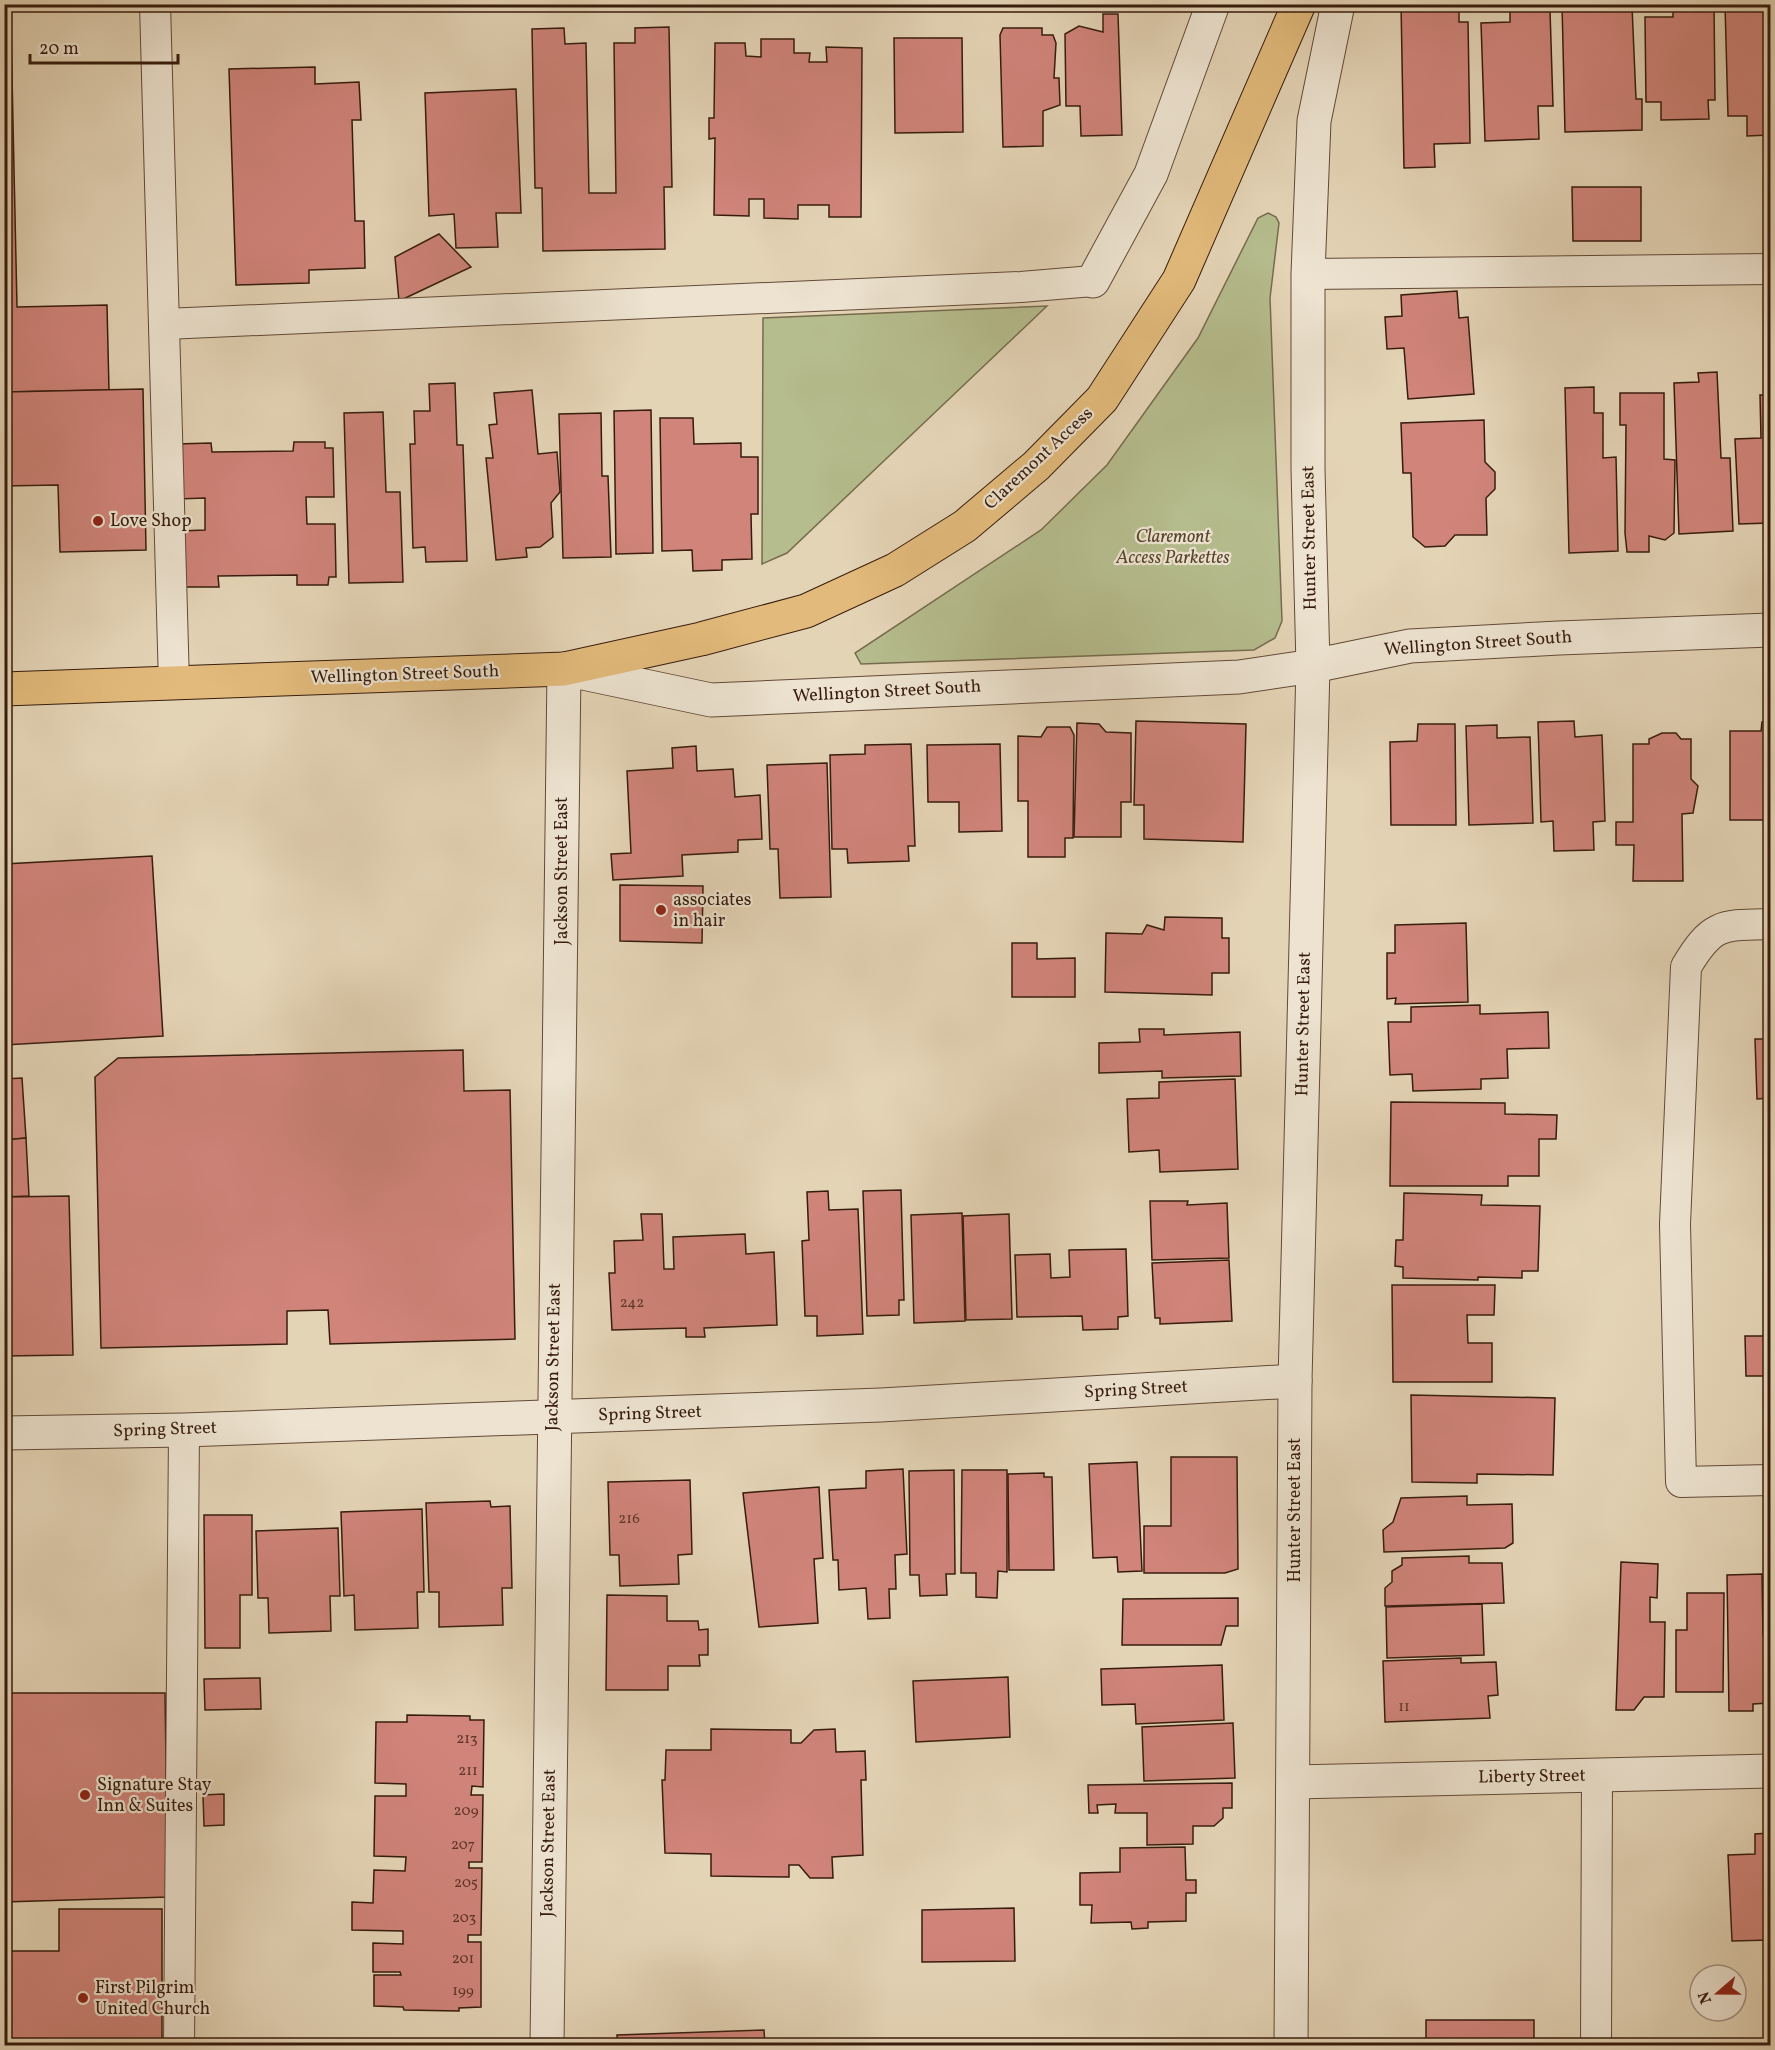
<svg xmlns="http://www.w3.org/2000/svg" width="1775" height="2050" font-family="Vollkorn,serif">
<rect width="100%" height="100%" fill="#e4d4b6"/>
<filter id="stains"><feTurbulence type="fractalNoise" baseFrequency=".00333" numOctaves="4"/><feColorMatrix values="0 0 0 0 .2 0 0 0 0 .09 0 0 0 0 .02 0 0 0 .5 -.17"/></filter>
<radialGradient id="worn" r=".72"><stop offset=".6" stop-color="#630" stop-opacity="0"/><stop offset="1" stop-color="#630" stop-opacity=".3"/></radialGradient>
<g fill="#b5bc8d" stroke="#766c4d" stroke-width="1.5">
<path d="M 1268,213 L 1276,217 L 1279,223 L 1270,298 L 1282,621 L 1275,638 L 1254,650 L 861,664 L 855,653 L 1041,530 L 1107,465 L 1198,338 L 1258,218 Z"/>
<path d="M 1047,306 L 787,553 L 762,564 L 763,318 Z"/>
</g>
<g fill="#d0847a" stroke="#371c0d" stroke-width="1.5">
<path d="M 1401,4 L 1459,4 L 1459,22 L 1468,22 L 1470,143 L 1434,144 L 1435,167 L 1404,168 Z"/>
<path d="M 1562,4 L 1632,6 L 1636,99 L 1642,99 L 1642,130 L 1565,132 Z"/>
<path d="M 1673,4 L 1714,4 L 1715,100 L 1708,100 L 1709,119 L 1661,120 L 1661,102 L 1646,102 L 1645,17 L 1673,17 Z"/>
<path d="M 1725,4 L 1770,8 L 1769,135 L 1747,136 L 1747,116 L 1728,116 Z"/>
<path d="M 1550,10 L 1553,106 L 1538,106 L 1539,139 L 1485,141 L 1481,23 L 1510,22 L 1510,11 Z"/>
<path d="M 1103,14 L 1118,14 L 1122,135 L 1081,136 L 1080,106 L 1066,106 L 1065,34 L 1079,26 L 1103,32 Z"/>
<path d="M 669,27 L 672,187 L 664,187 L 665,249 L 543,251 L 542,188 L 535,188 L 532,29 L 564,28 L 565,44 L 586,43 L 589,193 L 616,193 L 614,43 L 635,43 L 635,28 Z"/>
<path d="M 1003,28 L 1042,28 L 1042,35 L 1053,35 L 1056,43 L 1054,78 L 1059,78 L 1060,105 L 1043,111 L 1043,146 L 1003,147 L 1000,35 Z"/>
<path d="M 11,30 L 17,307 L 107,305 L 109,390 L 4,392 L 4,31 Z"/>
<path d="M 894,38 L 962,38 L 963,132 L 895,133 Z"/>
<path d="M 761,39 L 794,39 L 794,53 L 810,53 L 809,62 L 827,62 L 826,47 L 862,48 L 861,217 L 829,217 L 829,205 L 798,205 L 798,219 L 764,218 L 764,199 L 749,199 L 749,216 L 714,215 L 715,138 L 709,139 L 709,118 L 714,118 L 715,43 L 745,43 L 746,56 L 761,57 Z"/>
<path d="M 315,67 L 315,84 L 359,82 L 361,120 L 352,120 L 355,221 L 364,221 L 365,268 L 309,270 L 309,283 L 236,285 L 229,69 Z"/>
<path d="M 516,89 L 521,213 L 496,213 L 498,247 L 456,248 L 454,214 L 429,216 L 425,93 Z"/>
<path d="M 1572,187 L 1641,187 L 1641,241 L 1573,241 Z"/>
<path d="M 439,234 L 471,267 L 399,301 L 395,257 Z"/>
<path d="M 1457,291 L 1459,318 L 1468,317 L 1474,394 L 1408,399 L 1404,348 L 1387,349 L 1385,317 L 1402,316 L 1401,295 Z"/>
<path d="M 1717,372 L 1721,458 L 1730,458 L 1733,531 L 1679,534 L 1674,383 L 1699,382 L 1698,373 Z"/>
<path d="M 455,383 L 457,445 L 463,445 L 467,561 L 426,562 L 425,547 L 413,548 L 410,444 L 415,444 L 414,411 L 430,411 L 429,384 Z"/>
<path d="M 1594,387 L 1594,413 L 1603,413 L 1603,458 L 1616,457 L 1618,551 L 1569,553 L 1565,388 Z"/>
<path d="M 143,389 L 146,550 L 60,552 L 58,485 L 4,486 L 4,392 Z"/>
<path d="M 532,390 L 538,454 L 557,452 L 560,492 L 551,503 L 553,537 L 540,547 L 526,548 L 527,557 L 496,560 L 486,458 L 493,458 L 489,425 L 497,424 L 494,393 Z"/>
<path d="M 1620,393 L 1664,393 L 1664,459 L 1675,460 L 1674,533 L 1665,540 L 1649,536 L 1649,552 L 1627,552 L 1625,533 L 1626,425 L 1620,425 Z"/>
<path d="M 1760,395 L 1770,395 L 1770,523 L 1739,524 L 1735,439 L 1761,438 Z"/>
<path d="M 651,410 L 653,553 L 616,554 L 614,411 Z"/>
<path d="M 383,412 L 386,492 L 400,492 L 403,582 L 349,583 L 344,413 Z"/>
<path d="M 601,413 L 602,476 L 608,476 L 611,557 L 563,558 L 559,414 Z"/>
<path d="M 660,418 L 693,418 L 694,444 L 741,443 L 741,457 L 758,457 L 758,514 L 751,514 L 752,559 L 722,560 L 722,570 L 693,571 L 692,550 L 662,551 Z"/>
<path d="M 1484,420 L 1485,462 L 1495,472 L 1495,489 L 1486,498 L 1487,535 L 1455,535 L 1445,546 L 1425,547 L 1413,537 L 1411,473 L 1403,473 L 1401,423 Z"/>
<path d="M 294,442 L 325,442 L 325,448 L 333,448 L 334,497 L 306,497 L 307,524 L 335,524 L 336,577 L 329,577 L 328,585 L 297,585 L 297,575 L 218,576 L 219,587 L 185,587 L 179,531 L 205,530 L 205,498 L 177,499 L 176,444 L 211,443 L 212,452 L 293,451 Z"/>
<path d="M 1136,721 L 1246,724 L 1243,842 L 1144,839 L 1144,805 L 1134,805 Z"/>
<path d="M 1574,721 L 1575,737 L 1602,735 L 1605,821 L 1593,822 L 1594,850 L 1554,851 L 1553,821 L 1541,822 L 1538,722 Z"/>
<path d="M 1762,722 L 1770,722 L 1770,820 L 1730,820 L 1730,731 L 1761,731 Z"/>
<path d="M 1077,723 L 1099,724 L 1106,732 L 1131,733 L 1131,802 L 1121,802 L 1121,837 L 1074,837 Z"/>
<path d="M 1418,724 L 1455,724 L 1456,825 L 1391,825 L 1390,742 L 1417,741 Z"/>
<path d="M 1497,725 L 1497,738 L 1530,737 L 1533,823 L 1469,825 L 1466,726 Z"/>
<path d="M 1047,727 L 1070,727 L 1074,735 L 1073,838 L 1065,838 L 1065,857 L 1028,857 L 1028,801 L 1018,801 L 1018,736 L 1041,737 Z"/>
<path d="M 1662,733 L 1676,733 L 1681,739 L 1691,739 L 1691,779 L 1698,786 L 1693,813 L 1682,814 L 1683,881 L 1633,881 L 1634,845 L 1616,845 L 1616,822 L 1633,822 L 1633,744 L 1649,744 L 1649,739 Z"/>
<path d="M 911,744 L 915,846 L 908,846 L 909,861 L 848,863 L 847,849 L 832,849 L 830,755 L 865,754 L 865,745 Z"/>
<path d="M 1000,744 L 1002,831 L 959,832 L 959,802 L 928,802 L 927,745 Z"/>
<path d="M 696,746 L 697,771 L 733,769 L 735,797 L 760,795 L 762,839 L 738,840 L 738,852 L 682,855 L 683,876 L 613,880 L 611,854 L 631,853 L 627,771 L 673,768 L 672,748 Z"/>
<path d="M 827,763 L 831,897 L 780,898 L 778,849 L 770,849 L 767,765 Z"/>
<path d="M 152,856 L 163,1036 L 4,1045 L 4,864 Z"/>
<path d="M 620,885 L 703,886 L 702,943 L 620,941 Z"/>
<path d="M 1165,917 L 1222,918 L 1222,938 L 1229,938 L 1229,973 L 1212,973 L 1212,995 L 1105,992 L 1106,933 L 1142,934 L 1147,925 L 1164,930 Z"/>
<path d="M 1466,923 L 1468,1002 L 1395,1004 L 1396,998 L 1387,999 L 1387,953 L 1395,953 L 1395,925 Z"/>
<path d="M 1012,943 L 1037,943 L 1037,959 L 1075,958 L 1075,997 L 1012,997 Z"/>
<path d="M 1480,1005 L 1480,1014 L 1548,1012 L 1549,1048 L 1507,1049 L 1508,1078 L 1481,1079 L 1481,1089 L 1413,1091 L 1412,1074 L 1390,1075 L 1388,1022 L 1411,1022 L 1411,1007 Z"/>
<path d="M 1139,1029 L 1164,1029 L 1164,1035 L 1240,1032 L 1241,1076 L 1162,1078 L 1162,1071 L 1099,1073 L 1099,1043 L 1140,1042 Z"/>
<path d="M 1755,1039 L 1770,1039 L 1770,1098 L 1757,1099 Z"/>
<path d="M 463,1050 L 464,1091 L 510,1090 L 515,1339 L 330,1344 L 328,1310 L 287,1311 L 287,1344 L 101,1348 L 95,1077 L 118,1058 Z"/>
<path d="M 22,1078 L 26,1138 L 4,1140 L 4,1079 Z"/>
<path d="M 1235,1079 L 1238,1169 L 1160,1172 L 1159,1150 L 1129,1152 L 1127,1099 L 1159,1098 L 1159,1082 Z"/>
<path d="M 1391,1102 L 1505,1103 L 1505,1114 L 1557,1115 L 1556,1139 L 1539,1139 L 1539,1176 L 1508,1176 L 1508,1186 L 1390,1186 Z"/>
<path d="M 26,1138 L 29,1196 L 4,1197 L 4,1140 Z"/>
<path d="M 901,1190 L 904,1300 L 899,1300 L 899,1315 L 867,1316 L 863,1191 Z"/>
<path d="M 828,1191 L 829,1210 L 858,1209 L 863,1334 L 817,1336 L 817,1316 L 805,1316 L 802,1241 L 809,1240 L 807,1192 Z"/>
<path d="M 1404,1193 L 1482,1195 L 1481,1205 L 1540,1206 L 1538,1271 L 1522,1271 L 1522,1278 L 1478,1277 L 1478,1280 L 1403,1278 L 1403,1267 L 1395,1266 L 1396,1240 L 1403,1240 Z"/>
<path d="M 69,1196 L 73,1355 L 4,1356 L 4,1197 Z"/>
<path d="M 1150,1201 L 1188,1201 L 1187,1205 L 1227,1203 L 1229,1258 L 1152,1260 Z"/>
<path d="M 962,1213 L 965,1321 L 914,1323 L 911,1215 Z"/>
<path d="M 641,1214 L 662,1214 L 664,1269 L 674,1269 L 673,1237 L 745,1234 L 746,1254 L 774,1252 L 777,1325 L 704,1328 L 705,1337 L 686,1337 L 686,1328 L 612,1330 L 609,1273 L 615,1273 L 614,1241 L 643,1240 Z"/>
<path d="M 1009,1214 L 1012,1319 L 966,1320 L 963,1216 Z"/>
<path d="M 1126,1249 L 1128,1316 L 1118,1317 L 1118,1329 L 1083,1330 L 1082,1316 L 1017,1317 L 1015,1255 L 1050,1254 L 1051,1278 L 1070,1277 L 1069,1250 Z"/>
<path d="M 1229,1260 L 1232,1321 L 1160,1324 L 1160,1318 L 1155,1318 L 1152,1263 Z"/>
<path d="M 1392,1285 L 1495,1285 L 1494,1315 L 1467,1315 L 1468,1343 L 1492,1343 L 1492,1382 L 1393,1382 Z"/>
<path d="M 1745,1336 L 1770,1336 L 1770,1376 L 1746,1376 Z"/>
<path d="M 1411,1395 L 1555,1398 L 1553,1475 L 1477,1474 L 1477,1483 L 1412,1482 Z"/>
<path d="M 1171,1457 L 1237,1457 L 1238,1569 L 1225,1573 L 1144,1573 L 1144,1526 L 1171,1526 Z"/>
<path d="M 1137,1462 L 1142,1571 L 1118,1572 L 1117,1557 L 1093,1558 L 1089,1464 Z"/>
<path d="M 903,1469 L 907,1554 L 895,1555 L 896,1589 L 889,1589 L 890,1618 L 868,1619 L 866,1588 L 839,1590 L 838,1560 L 833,1560 L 829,1490 L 866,1488 L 866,1471 Z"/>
<path d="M 954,1470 L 955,1574 L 946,1574 L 947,1595 L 920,1596 L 919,1575 L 910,1575 L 909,1471 Z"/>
<path d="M 962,1470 L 1007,1470 L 1007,1572 L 998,1571 L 997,1598 L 976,1597 L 976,1573 L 961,1573 Z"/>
<path d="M 1044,1473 L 1044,1477 L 1052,1477 L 1054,1570 L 1009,1570 L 1008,1474 Z"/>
<path d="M 690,1480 L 692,1554 L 678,1555 L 679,1584 L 620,1586 L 619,1555 L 610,1555 L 608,1482 Z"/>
<path d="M 819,1487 L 823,1558 L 814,1559 L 818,1623 L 759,1627 L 743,1493 Z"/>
<path d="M 1467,1496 L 1467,1505 L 1512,1504 L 1513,1543 L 1505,1548 L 1384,1552 L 1383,1530 L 1393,1522 L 1401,1498 Z"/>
<path d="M 490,1501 L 491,1507 L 510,1506 L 512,1588 L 502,1588 L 503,1625 L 439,1627 L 439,1592 L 429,1592 L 426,1503 Z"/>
<path d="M 422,1509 L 424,1592 L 417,1592 L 418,1628 L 355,1630 L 354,1595 L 344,1596 L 341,1512 Z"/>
<path d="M 204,1515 L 252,1515 L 252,1595 L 240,1595 L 240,1648 L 205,1648 Z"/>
<path d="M 338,1528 L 340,1596 L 330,1596 L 331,1631 L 269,1633 L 268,1598 L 258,1598 L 256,1531 Z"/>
<path d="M 1469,1556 L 1469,1563 L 1502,1563 L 1504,1603 L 1385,1606 L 1385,1588 L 1392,1582 L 1392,1571 L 1402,1565 L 1402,1558 Z"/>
<path d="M 1621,1562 L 1658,1564 L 1657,1598 L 1650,1597 L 1650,1622 L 1665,1622 L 1664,1697 L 1644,1697 L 1634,1710 L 1616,1710 Z"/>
<path d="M 1762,1574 L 1763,1635 L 1770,1635 L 1769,1703 L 1753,1704 L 1753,1711 L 1729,1711 L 1727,1575 Z"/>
<path d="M 1687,1593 L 1724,1593 L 1723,1692 L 1676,1692 L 1676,1630 L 1687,1630 Z"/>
<path d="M 607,1595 L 667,1596 L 667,1621 L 698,1621 L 699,1630 L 708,1629 L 708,1655 L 699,1655 L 700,1666 L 668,1666 L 668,1690 L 606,1690 Z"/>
<path d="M 1238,1598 L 1238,1626 L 1226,1626 L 1221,1645 L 1122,1645 L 1123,1599 Z"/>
<path d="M 1482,1604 L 1484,1655 L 1387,1658 L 1386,1607 Z"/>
<path d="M 1461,1658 L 1461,1663 L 1496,1662 L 1498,1695 L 1488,1696 L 1490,1718 L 1385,1722 L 1383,1661 Z"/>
<path d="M 1222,1665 L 1224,1720 L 1136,1724 L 1135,1704 L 1102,1705 L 1101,1669 Z"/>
<path d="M 1008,1677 L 1010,1737 L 916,1742 L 913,1681 Z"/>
<path d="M 260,1678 L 261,1709 L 205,1710 L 204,1679 Z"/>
<path d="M 4,1693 L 165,1693 L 168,1897 L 4,1902 Z"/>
<path d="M 407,1715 L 470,1716 L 470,1720 L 484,1720 L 483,1787 L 472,1786 L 471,1795 L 483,1795 L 482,1862 L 469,1862 L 469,1868 L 482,1868 L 481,1935 L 468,1935 L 468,1942 L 481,1942 L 481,2007 L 459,2008 L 459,2011 L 404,2010 L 403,2007 L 374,2006 L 374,1975 L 401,1975 L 400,1972 L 373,1972 L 373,1943 L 403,1944 L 403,1931 L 352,1930 L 352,1902 L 373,1903 L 374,1870 L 405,1871 L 406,1857 L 374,1856 L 375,1796 L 406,1796 L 406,1784 L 375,1783 L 376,1722 L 407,1722 Z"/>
<path d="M 1233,1723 L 1235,1778 L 1144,1781 L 1142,1727 Z"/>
<path d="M 711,1729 L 791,1730 L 791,1743 L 801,1743 L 814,1730 L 835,1729 L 836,1752 L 865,1751 L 866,1780 L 861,1780 L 863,1855 L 832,1857 L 833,1878 L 810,1878 L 799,1865 L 789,1865 L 789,1877 L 711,1876 L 711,1854 L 665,1853 L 662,1780 L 665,1780 L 666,1750 L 711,1750 Z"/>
<path d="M 1232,1783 L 1232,1808 L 1223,1808 L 1223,1818 L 1214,1826 L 1193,1826 L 1193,1844 L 1147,1845 L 1147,1813 L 1115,1813 L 1116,1804 L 1097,1805 L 1098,1813 L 1089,1813 L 1088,1785 Z"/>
<path d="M 224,1794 L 224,1825 L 204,1826 L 203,1795 Z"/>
<path d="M 1770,1833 L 1770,1940 L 1732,1941 L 1728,1855 L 1755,1854 L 1755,1834 Z"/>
<path d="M 1185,1847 L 1186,1880 L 1196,1880 L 1196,1893 L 1186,1893 L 1186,1921 L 1148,1922 L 1148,1928 L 1132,1929 L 1131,1922 L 1091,1923 L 1092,1905 L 1080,1905 L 1080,1873 L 1120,1872 L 1120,1848 Z"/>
<path d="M 1014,1908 L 1015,1961 L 922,1962 L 922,1910 Z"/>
<path d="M 59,1909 L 162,1909 L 162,2046 L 4,2046 L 4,1951 L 59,1951 Z"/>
<rect x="1426" y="2020" width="108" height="26"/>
<path d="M 764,2030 L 765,2046 L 617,2046 L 617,2035 Z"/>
</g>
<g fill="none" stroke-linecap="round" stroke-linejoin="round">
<defs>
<g id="service">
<path d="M 155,4 L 174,684"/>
<path d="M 1308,274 L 1770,269"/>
<path d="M 165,324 L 1021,287 L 1093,281"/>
<path d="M 1770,924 C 1722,925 1712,923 1686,967 L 1675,1224 L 1681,1482 L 1770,1480"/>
<path d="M 179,2046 L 184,1430"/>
<path d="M 1596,2046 L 1597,1776"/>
</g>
<g id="minor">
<path d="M 1093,281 L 1151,174 L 1213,4"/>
<path d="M 4,1433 L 184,1430 L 881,1405 L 1295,1381"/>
<path d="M 1294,1782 L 1770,1771"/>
</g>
<g id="tertiary">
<path d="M 547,2046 C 551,1587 560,1128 564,669 L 711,700 L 1239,677 L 1313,666 L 1410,646 L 1559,638 L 1770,630"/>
<path d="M 1291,2046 L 1295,1381 L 1313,666 L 1308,469 L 1308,274 L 1314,121 L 1338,4"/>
</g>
<path id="primary" d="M 4,689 L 564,669 L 701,639 L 806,611 L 895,570 L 965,526 L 1036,466 L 1102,399 L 1179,280 L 1299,4"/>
</defs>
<use href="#service" stroke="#624a37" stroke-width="32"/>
<use href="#minor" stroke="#624a37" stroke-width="35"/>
<use href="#tertiary" stroke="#624a37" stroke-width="35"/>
<use href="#primary" stroke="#371c0d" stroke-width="35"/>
<use href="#service" stroke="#ede3d0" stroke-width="30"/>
<use href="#minor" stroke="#ede3d0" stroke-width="33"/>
<use href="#tertiary" stroke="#ede3d0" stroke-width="33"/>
<use href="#primary" stroke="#e2ba7b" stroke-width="33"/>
</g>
<g fill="#8f2418" stroke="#ede3d0" stroke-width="2">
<circle cx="98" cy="521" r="6"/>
<circle cx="661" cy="910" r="6"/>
<circle cx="85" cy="1795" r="6"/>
<circle cx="83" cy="1998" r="6"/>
</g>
<g text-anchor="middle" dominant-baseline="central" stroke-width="4.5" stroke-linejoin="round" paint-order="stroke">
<g font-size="15" fill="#5d3628">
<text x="632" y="1303">242</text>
<text x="629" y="1519">216</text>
<text x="1404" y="1707">11</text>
<text x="467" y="1739">213</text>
<text x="468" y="1771">211</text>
<text x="466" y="1811">209</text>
<text x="463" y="1845">207</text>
<text x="466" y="1883">205</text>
<text x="464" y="1918">203</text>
<text x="463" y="1959">201</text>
<text x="463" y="1991">199</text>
</g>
<g font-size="18" fill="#371c0d" stroke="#ede3d0">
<text transform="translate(1039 459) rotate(-43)">Claremont Access</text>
<text transform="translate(1310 538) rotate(-91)">Hunter Street East</text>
<text transform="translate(1478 644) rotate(-4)">Wellington Street South</text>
<text transform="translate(405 675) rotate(-2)">Wellington Street South</text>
<text transform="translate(887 692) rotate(-3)">Wellington Street South</text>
<text transform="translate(562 871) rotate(-90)">Jackson Street East</text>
<text transform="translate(1304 1024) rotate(-89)">Hunter Street East</text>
<text transform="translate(554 1357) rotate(-89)">Jackson Street East</text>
<text transform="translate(1136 1390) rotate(-3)">Spring Street</text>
<text transform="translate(650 1414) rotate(-2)">Spring Street</text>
<text transform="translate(165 1430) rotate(-2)">Spring Street</text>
<text transform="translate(1295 1510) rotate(-90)">Hunter Street East</text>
<text transform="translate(1532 1777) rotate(-1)">Liberty Street</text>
<text transform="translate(549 1843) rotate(-89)">Jackson Street East</text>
</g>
<g font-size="18" fill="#371c0d" stroke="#ede3d0" text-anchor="start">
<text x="110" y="521">Love Shop</text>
<text x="673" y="900">associates<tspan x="673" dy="21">in hair</tspan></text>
<text x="97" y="1785">Signature Stay<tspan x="97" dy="21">Inn &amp; Suites</tspan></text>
<text x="95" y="1988">First Pilgrim<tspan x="95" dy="21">United Church</tspan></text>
</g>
<g font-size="18" font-style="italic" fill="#56442d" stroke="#ede3d0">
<text x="1173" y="537">Claremont<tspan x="1173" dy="21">Access Parkettes</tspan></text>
</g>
</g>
<rect width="1775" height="2050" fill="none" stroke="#e4d4b6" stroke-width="24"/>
<rect x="6" y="6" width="1763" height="2038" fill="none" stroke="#371c0d" stroke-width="3"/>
<rect x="12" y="12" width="1751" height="2026" fill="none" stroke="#371c0d" stroke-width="1.5"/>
<g transform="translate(1718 1993) rotate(250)"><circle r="28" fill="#ede3d0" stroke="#a49382" stroke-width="1.5"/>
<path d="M0-4.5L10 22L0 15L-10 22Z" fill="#8f2418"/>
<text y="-9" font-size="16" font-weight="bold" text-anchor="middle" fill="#371c0d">N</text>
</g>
<path d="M30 54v9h148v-9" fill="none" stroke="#371c0d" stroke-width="3"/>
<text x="39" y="54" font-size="18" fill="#371c0d" stroke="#ede3d0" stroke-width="4.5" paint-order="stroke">20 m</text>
<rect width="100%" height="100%" filter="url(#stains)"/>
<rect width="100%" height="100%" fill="url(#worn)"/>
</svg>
